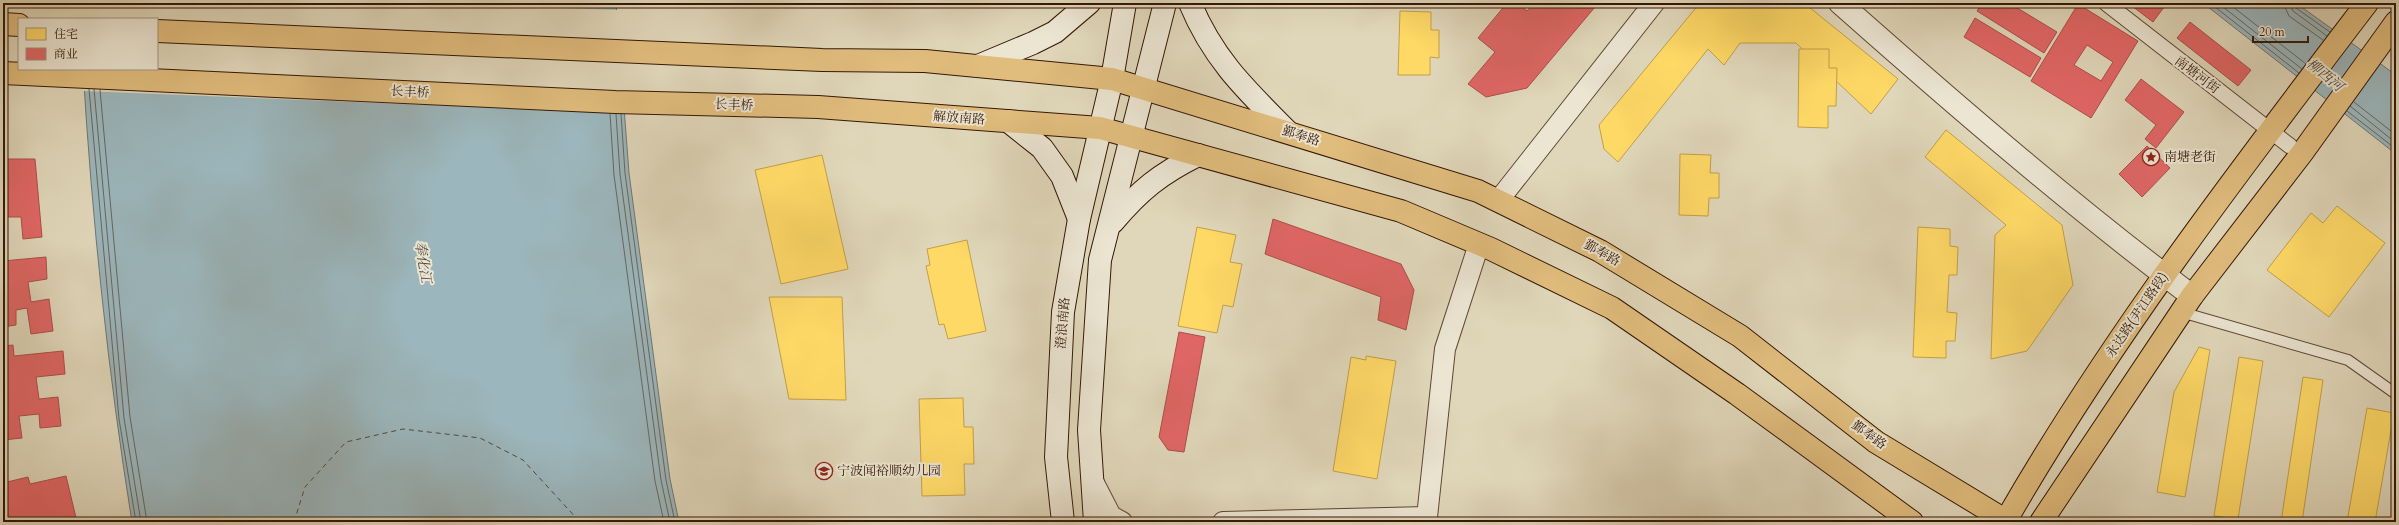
<svg xmlns="http://www.w3.org/2000/svg" width="2399" height="525" font-family="Cardo,'Noto Serif SC',serif">
<rect width="100%" height="100%" fill="#e0d7ba"/>
<filter id="stains"><feTurbulence type="fractalNoise" baseFrequency=".005" numOctaves="4"/><feColorMatrix values="0 0 0 0 .2 0 0 0 0 .09 0 0 0 0 .02 0 0 0 .5 -.17"/></filter>
<radialGradient id="worn" r=".72"><stop offset=".6" stop-color="#630" stop-opacity="0"/><stop offset="1" stop-color="#630" stop-opacity=".3"/></radialGradient>
<g fill="#9bb6bc" stroke="#727673">
<path d="M 80,3 L 616,3 L 629,173 L 670,479 L 679,522 L 132,522 C 108,373 92,219 83,69 L 157,69 L 157,19 Z"/>
<path d="M 2203,3 L 2296,3 L 2396,75 L 2396,154 Z"/>
</g>
<path fill="#e0d7ba" d="M 78,3 L 432,3 L 618,10 L 627,113 L 83,91 L 81,69 L 157,69 L 157,19 L 79,19 Z"/>
<g fill="#ffd966" stroke="#c29f49">
<path d="M 1700,3 L 1804,3 L 1898,79 L 1871,114 L 1796,43 L 1740,43 L 1724,65 L 1708,49 L 1618,162 L 1604,149 L 1599,125 Z"/>
<path d="M 1400,11 L 1431,12 L 1431,30 L 1439,30 L 1439,58 L 1430,57 L 1430,75 L 1398,75 Z"/>
<path d="M 1799,49 L 1829,49 L 1829,68 L 1837,68 L 1836,106 L 1828,106 L 1828,128 L 1798,127 Z"/>
<path d="M 1946,130 L 2062,225 L 2073,285 L 2027,351 L 1991,359 L 1995,235 L 2006,225 L 1925,157 Z"/>
<path d="M 1680,154 L 1711,155 L 1710,173 L 1719,173 L 1719,198 L 1709,198 L 1708,216 L 1679,215 Z"/>
<path d="M 822,155 L 848,269 L 781,284 L 755,170 Z"/>
<path d="M 2337,206 L 2385,243 L 2329,317 L 2267,270 L 2311,213 L 2323,223 Z"/>
<path d="M 1197,227 L 1236,235 L 1230,262 L 1242,264 L 1233,307 L 1223,305 L 1217,333 L 1178,326 Z"/>
<path d="M 1918,227 L 1950,229 L 1950,246 L 1958,247 L 1957,275 L 1949,275 L 1947,312 L 1957,313 L 1955,341 L 1946,341 L 1946,358 L 1913,357 Z"/>
<path d="M 967,240 L 986,331 L 948,339 L 944,324 L 939,325 L 926,266 L 930,265 L 927,249 Z"/>
<path d="M 769,297 L 842,297 L 846,400 L 789,399 Z"/>
<path d="M 2199,347 L 2210,350 L 2185,497 L 2157,492 L 2174,392 Z"/>
<path d="M 1366,356 L 1396,361 L 1377,479 L 1333,471 L 1351,357 L 1366,360 Z"/>
<path d="M 2239,357 L 2263,361 L 2238,519 L 2214,516 Z"/>
<path d="M 2303,377 L 2323,380 L 2302,522 L 2281,522 Z"/>
<path d="M 963,398 L 964,427 L 973,427 L 974,464 L 964,464 L 965,495 L 922,496 L 919,399 Z"/>
<path d="M 2367,408 L 2394,413 L 2375,522 L 2347,522 Z"/>
</g>
<g fill="#e06666" stroke="#ac4e49" fill-rule="evenodd">
<path d="M 1507,3 L 1518,3 L 1527,11 L 1534,3 L 1595,3 L 1595,7 L 1527,88 L 1486,97 L 1468,84 L 1495,52 L 1478,38 Z"/>
<path d="M 1982,3 L 2009,3 L 2057,32 L 2044,53 L 1977,11 Z"/>
<path d="M 2128,3 L 2167,3 L 2153,22 Z"/>
<path d="M 2078,4 L 2138,41 L 2091,118 L 2031,81 ZM 2087,45 L 2113,62 L 2101,81 L 2074,65 Z"/>
<path d="M 1975,18 L 2041,58 L 2030,77 L 1964,37 Z"/>
<path d="M 2190,22 L 2251,70 L 2238,86 L 2177,38 Z"/>
<path d="M 2141,79 L 2184,112 L 2156,148 L 2145,139 L 2156,125 L 2125,100 Z"/>
<path d="M 2147,146 L 2170,168 L 2142,197 L 2119,174 Z"/>
<path d="M 3,159 L 35,159 L 42,237 L 23,239 L 21,217 L 3,217 Z"/>
<path d="M 1273,219 L 1401,264 L 1414,290 L 1406,330 L 1378,320 L 1381,297 L 1265,254 Z"/>
<path d="M 46,257 L 47,279 L 28,282 L 31,302 L 49,299 L 53,331 L 31,334 L 27,308 L 16,310 L 16,325 L 3,327 L 3,261 Z"/>
<path d="M 1179,332 L 1205,337 L 1184,452 L 1168,450 L 1159,437 Z"/>
<path d="M 13,345 L 14,356 L 63,351 L 65,374 L 36,377 L 39,399 L 58,397 L 61,426 L 40,428 L 39,414 L 19,416 L 22,438 L 3,440 L 3,346 Z"/>
<path d="M 66,476 L 77,522 L 3,522 L 3,483 L 28,477 L 30,484 Z"/>
</g>
<g fill="none" stroke-linecap="round" stroke-linejoin="round">
<g stroke="#686660" stroke-width="1">
<path d="M 2210,3 L 2299,73"/>
<path d="M 2218,3 L 2302,69"/>
<path d="M 2228,3 L 2306,64"/>
<path d="M 2283,3 L 2289,16 L 2323,40"/>
<path d="M 2289,3 L 2293,11 L 2327,36"/>
<path d="M 2294,3 L 2296,8 L 2330,32"/>
<path d="M 89,89 L 119,419 L 136,522"/>
<path d="M 94,89 L 124,418 L 141,522"/>
<path d="M 100,90 L 130,417 L 147,522"/>
<path d="M 2354,102 L 2396,135"/>
<path d="M 2350,106 L 2396,143"/>
<path d="M 2347,111 L 2396,149"/>
<path d="M 610,114 L 614,175 L 655,481 L 664,522"/>
<path d="M 616,114 L 620,174 L 661,480 L 670,522"/>
<path d="M 621,114 L 625,173 L 666,480 L 675,522"/>
</g>
<path stroke="#53473c" stroke-width="1" stroke-dasharray="5 4" stroke-linecap="butt" d="M 294,522 L 305,487 L 346,442 L 403,429 L 480,438 L 523,460 L 580,522"/>
<defs>
<path id="service" d="M 2181,312 L 2348,360 L 2396,394"/>
<path id="pedestrian" d="M 2106,3 L 2290,146"/>
<g id="minor">
<path d="M 1498,201 L 1654,3"/>
<path d="M 1093,481 L 1111,516 L 1122,522"/>
<path d="M 1223,522 L 1427,517 L 1445,349 L 1479,244"/>
</g>
<path id="tertiary" d="M 1840,3 C 1954,104 2070,204 2192,296"/>
<g id="secondary">
<path d="M 1190,3 C 1213,59 1246,90 1288,132"/>
<path d="M 978,66 L 1033,43 L 1055,32 L 1089,3"/>
<path d="M 1008,121 L 1042,148 L 1062,176 L 1079,219"/>
<path d="M 1113,222 C 1140,190 1160,174 1198,155"/>
<path d="M 1063,522 L 1056,457 L 1063,312 L 1079,219 L 1112,79 L 1125,3"/>
<path d="M 1095,522 L 1089,430 L 1100,260 L 1165,3"/>
</g>
<g id="primary">
<path d="M 3,24 L 19,25"/>
<path d="M 157,31 L 822,60 L 925,61 L 1112,79 L 1478,191 L 1600,251 L 1740,336 L 1876,442 L 2008,522"/>
<path d="M 3,73 L 615,102 L 818,107 L 1100,128 L 1401,211 L 1491,249 L 1612,308 L 1737,394 L 1912,522"/>
<path d="M 2005,522 C 2110,339 2239,171 2367,3"/>
<path d="M 2041,522 L 2192,296 L 2302,153 L 2396,22"/>
</g>
</defs>
<use href="#service" stroke="#5f4732" stroke-width="12"/>
<use href="#pedestrian" stroke="#5f4732" stroke-width="17"/>
<use href="#minor" stroke="#5f4732" stroke-width="22"/>
<use href="#tertiary" stroke="#5f4732" stroke-width="24"/>
<use href="#secondary" stroke="#341705" stroke-width="24"/>
<use href="#primary" stroke="#341705" stroke-width="24"/>
<use href="#service" stroke="#ebe5d2" stroke-width="10"/>
<use href="#pedestrian" stroke="#ebe5d2" stroke-width="15"/>
<use href="#minor" stroke="#ebe5d2" stroke-width="20"/>
<use href="#tertiary" stroke="#ebe5d2" stroke-width="22"/>
<use href="#secondary" stroke="#ebe5d2" stroke-width="22"/>
<use href="#primary" stroke="#e0bc7d" stroke-width="22"/>
</g>
<defs>
<symbol id="sight-ring" viewBox="-11 -11 22 22"><circle r="9.5" fill="#ebe5d2" stroke="#8f2418" stroke-width="1.5"/><path d="M0-6L1.8-2.2L6-1.7L2.9 1.2L3.7 5.4L0 3.3L-3.7 5.4L-2.9 1.2L-6-1.7L-1.8-2.2Z" fill="#8f2418"/></symbol>
<symbol id="school-ring" viewBox="-11 -11 22 22"><circle r="9.5" fill="#ebe5d2" stroke="#8f2418" stroke-width="1.5"/><path d="M0-5L7-2L0 1L-7-2ZM-4 1L0 2.5L4 1V4Q0 6-4 4Z" fill="#8f2418"/></symbol>
</defs>
<g fill-rule="evenodd">
<use href="#sight-ring" x="2141" y="147" width="20" height="20"/>
<use href="#school-ring" x="814" y="461" width="20" height="20"/>
</g>
<g text-anchor="middle" dominant-baseline="central" stroke-width="4" stroke-linejoin="round" paint-order="stroke">
<g font-size="13" fill="#341705" stroke="#ebe5d2">
<text transform="translate(2197 75) rotate(37)">南塘河街</text>
<text transform="translate(410 92) rotate(3)">长丰桥</text>
<text transform="translate(734 105) rotate(2)">长丰桥</text>
<text transform="translate(959 118) rotate(4)">解放南路</text>
<text transform="translate(1301 136) rotate(17)">鄞奉路</text>
<text transform="translate(1602 253) rotate(29)">鄞奉路</text>
<text transform="translate(2137 315) rotate(-56)">永达路(尹江路段)</text>
<text transform="translate(1063 323) rotate(-85)">澄浪南路</text>
<text transform="translate(1869 435) rotate(36)">鄞奉路</text>
</g>
<g font-size="13" fill="#341705" stroke="#ebe5d2" text-anchor="start">
<text x="2164" y="157">南塘老街</text>
<text x="837" y="471">宁波闻裕顺幼儿园</text>
</g>
<g font-size="14" font-style="italic" fill="#53473c" stroke="#ebe5d2">
<text transform="translate(2325 75) rotate(39)">柳西河</text>
<text transform="translate(423 262) rotate(81)">奉化江</text>
</g>
</g>
<rect width="2399" height="525" fill="none" stroke="#e0d7ba" stroke-width="16"/>
<rect x="4" y="4" width="2391" height="517" fill="none" stroke="#341705" stroke-width="2"/>
<rect x="8" y="8" width="2383" height="509" fill="none" stroke="#341705"/>
<rect x="18" y="18" width="140" height="52" fill="#ebe5d2" stroke="#a29380"/>
<rect x="26" y="28" width="20" height="12" fill="#ffd966" stroke="#a29380"/>
<text x="54" y="38" font-size="12" fill="#341705">住宅</text>
<rect x="26" y="48" width="20" height="12" fill="#e06666" stroke="#a29380"/>
<text x="54" y="58" font-size="12" fill="#341705">商业</text>
<path d="M2253 36v6h55v-6" fill="none" stroke="#341705" stroke-width="2"/>
<text x="2259" y="36" font-size="12" fill="#341705" stroke="#ebe5d2" stroke-width="3" paint-order="stroke">20 m</text>
<rect width="100%" height="100%" filter="url(#stains)"/>
<rect width="100%" height="100%" fill="url(#worn)"/>
</svg>
